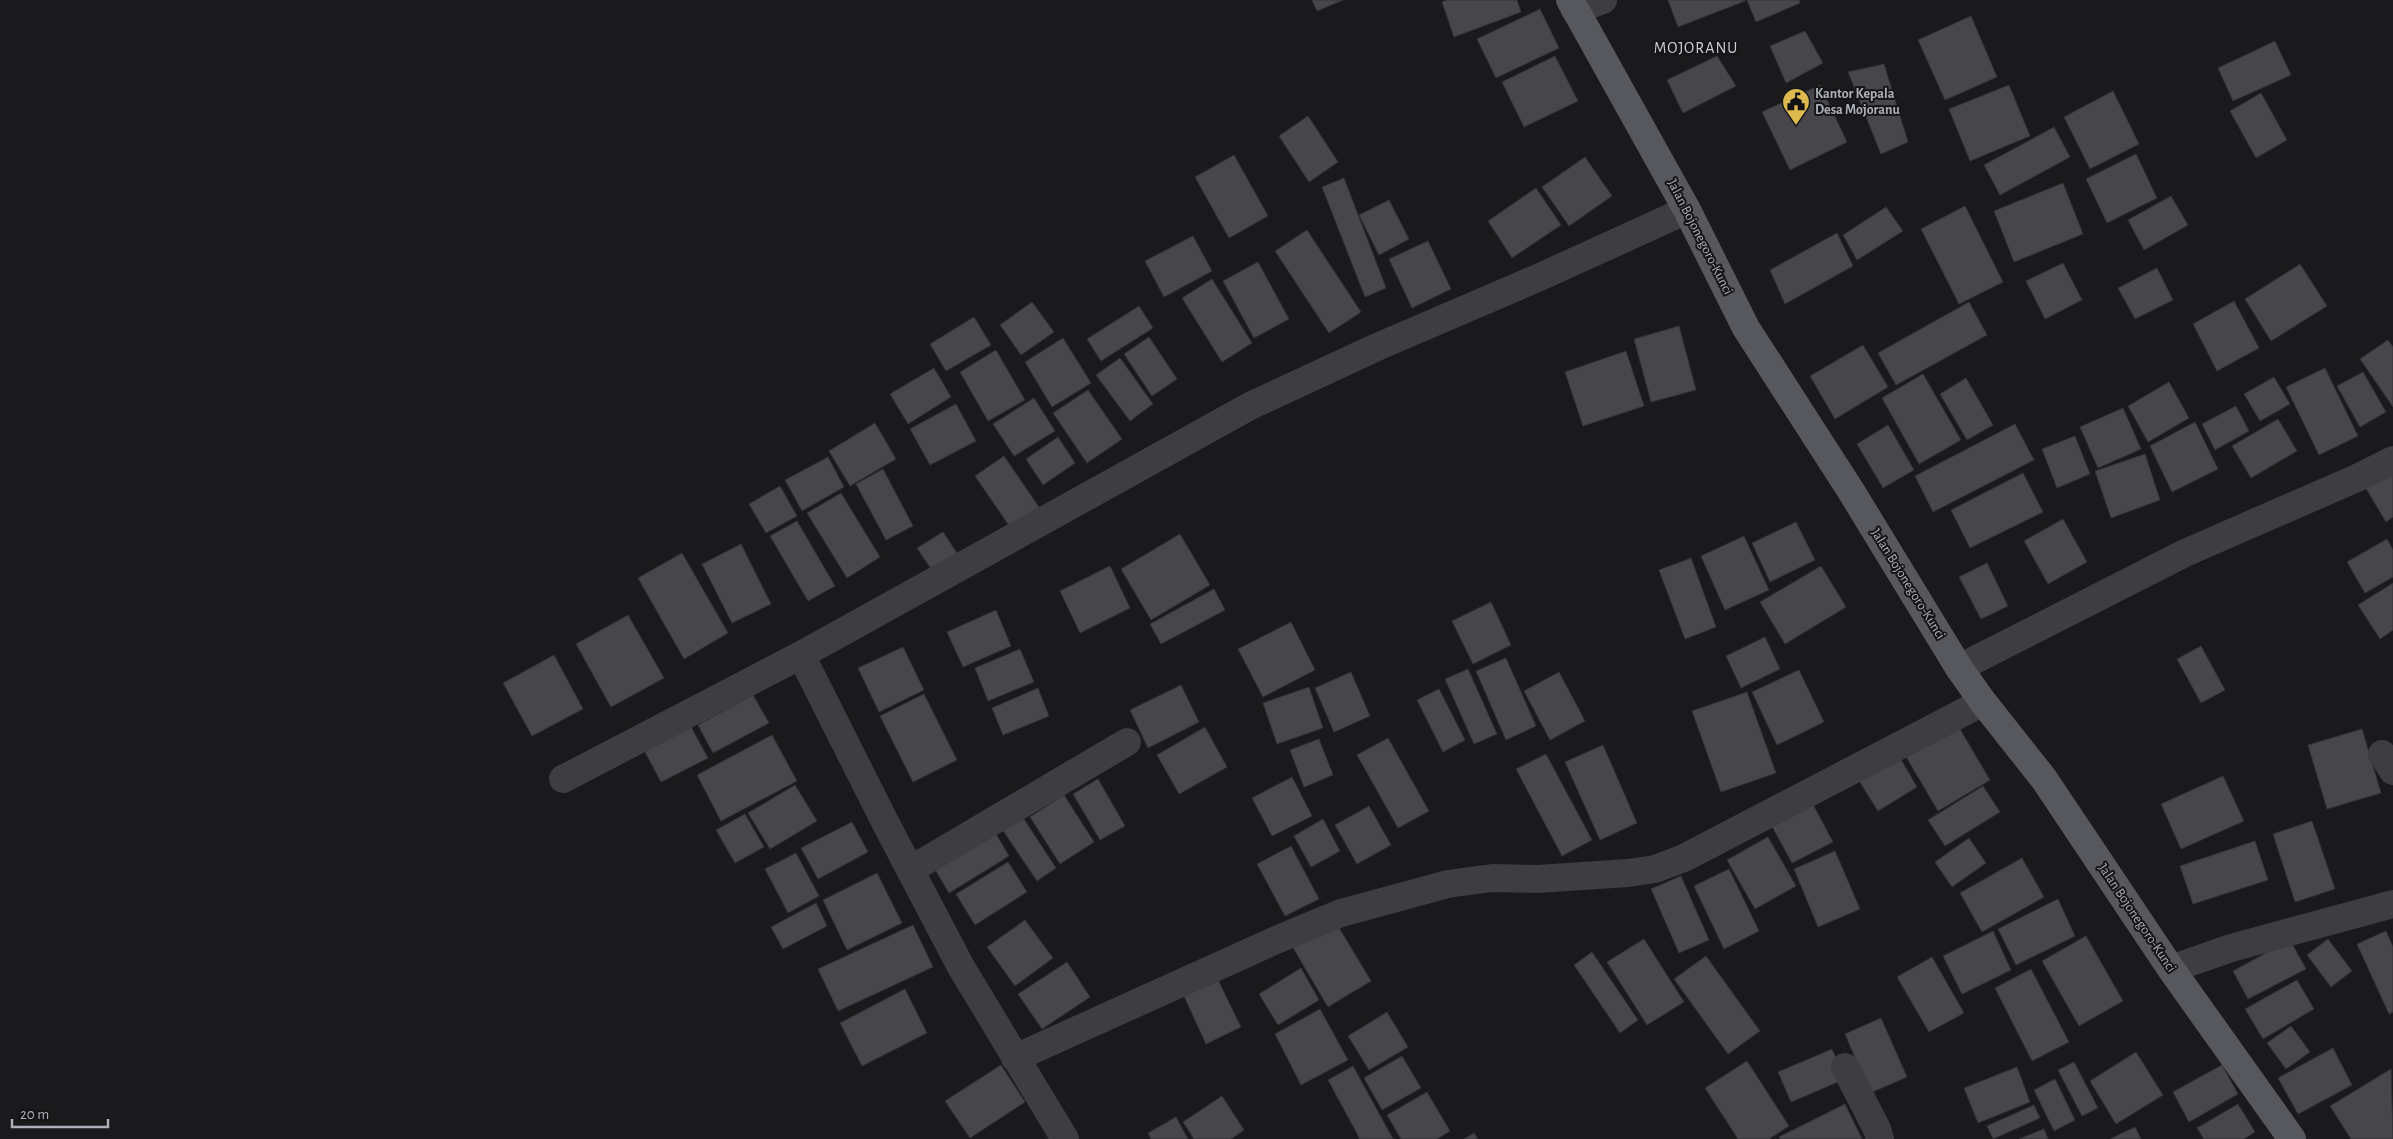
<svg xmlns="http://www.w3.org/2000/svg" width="2393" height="1139" font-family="'Alegreya Sans',sans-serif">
<rect width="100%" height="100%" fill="#1a191b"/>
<g fill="#47474b" stroke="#343437">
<path d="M 1312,0 L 1343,0 L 1317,11 Z"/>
<path d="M 1447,0 L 1517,0 L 1521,12 L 1454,37 L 1442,2 Z"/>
<path d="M 1668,0 L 1745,0 L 1745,1 L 1678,27 Z"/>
<path d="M 1747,0 L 1799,0 L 1800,3 L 1756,22 Z"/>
<path d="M 1540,9 L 1559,48 L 1496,78 L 1477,39 Z"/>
<path d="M 1971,16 L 1997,77 L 1945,100 L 1918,40 Z"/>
<path d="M 1805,31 L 1823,63 L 1786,83 L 1770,46 Z"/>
<path d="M 2275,41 L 2291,75 L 2233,101 L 2218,68 Z"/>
<path d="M 1555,56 L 1578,101 L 1524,127 L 1502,82 Z"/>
<path d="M 1717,56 L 1736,86 L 1683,113 L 1667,80 Z"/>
<path d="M 1884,64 L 1908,142 L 1881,154 L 1848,72 Z"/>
<path d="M 1820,85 L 1847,142 L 1790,170 L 1762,112 Z"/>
<path d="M 2009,85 L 2030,136 L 1970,161 L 1949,109 Z"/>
<path d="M 2113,91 L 2139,144 L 2090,169 L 2064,117 Z"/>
<path d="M 2261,93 L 2287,140 L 2256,158 L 2230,111 Z"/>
<path d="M 1308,116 L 1338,162 L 1309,182 L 1279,136 Z"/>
<path d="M 2054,127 L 2070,157 L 2000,195 L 1984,165 Z"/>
<path d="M 2136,154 L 2157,198 L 2107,223 L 2086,179 Z"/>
<path d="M 1234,155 L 1268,216 L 1229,238 L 1195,177 Z"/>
<path d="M 1585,157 L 1612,196 L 1569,226 L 1542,187 Z"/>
<path d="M 1344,178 L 1386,288 L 1365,297 L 1322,187 Z"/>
<path d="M 2063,183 L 2083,234 L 2014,262 L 1994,211 Z"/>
<path d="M 1536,188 L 1561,225 L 1512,258 L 1488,221 Z"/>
<path d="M 2171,196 L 2188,225 L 2144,250 L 2128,220 Z"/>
<path d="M 1389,200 L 1409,239 L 1379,255 L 1359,215 Z"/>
<path d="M 1965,206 L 2003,282 L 1959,304 L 1921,229 Z"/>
<path d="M 1886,207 L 1903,231 L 1857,260 L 1843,235 Z"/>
<path d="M 1307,230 L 1361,312 L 1329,333 L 1275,251 Z"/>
<path d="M 1837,233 L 1853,266 L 1785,304 L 1770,270 Z"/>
<path d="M 1193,236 L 1212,271 L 1164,297 L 1145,261 Z"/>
<path d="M 1428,241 L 1451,289 L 1412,308 L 1389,259 Z"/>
<path d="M 1258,262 L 1289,319 L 1254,338 L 1223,281 Z"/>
<path d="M 2063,263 L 2082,300 L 2045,319 L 2026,281 Z"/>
<path d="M 2300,264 L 2327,306 L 2271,341 L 2245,299 Z"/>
<path d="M 2157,268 L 2173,300 L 2135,319 L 2118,288 Z"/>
<path d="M 1212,279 L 1252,343 L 1222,362 L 1182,298 Z"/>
<path d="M 2234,301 L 2259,348 L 2217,371 L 2193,324 Z"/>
<path d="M 1032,302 L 1054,332 L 1021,355 L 1000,325 Z"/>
<path d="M 1969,302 L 1987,335 L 1896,385 L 1878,353 Z"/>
<path d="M 1139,306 L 1153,328 L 1101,361 L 1087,339 Z"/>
<path d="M 974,317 L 991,345 L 946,371 L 930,344 Z"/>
<path d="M 1679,326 L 1696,390 L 1651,402 L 1634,339 Z"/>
<path d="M 1149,337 L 1177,379 L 1152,396 L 1124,354 Z"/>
<path d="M 1063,338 L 1091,383 L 1052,407 L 1025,362 Z"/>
<path d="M 2388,340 L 2393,347 L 2393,407 L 2360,359 Z"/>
<path d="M 1863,345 L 1888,387 L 1835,419 L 1810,376 Z"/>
<path d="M 996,350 L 1025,400 L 988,421 L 960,372 Z"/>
<path d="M 1626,351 L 1644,406 L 1583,426 L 1565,372 Z"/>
<path d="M 1120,358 L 1153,404 L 1130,421 L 1096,375 Z"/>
<path d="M 934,368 L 951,397 L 908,424 L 890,394 Z"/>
<path d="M 2325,368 L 2358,436 L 2319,455 L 2286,387 Z"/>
<path d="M 2363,372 L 2386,412 L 2360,427 L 2337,386 Z"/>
<path d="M 1923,374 L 1961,440 L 1919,464 L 1882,398 Z"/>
<path d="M 2274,377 L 2290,404 L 2260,421 L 2244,394 Z"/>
<path d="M 1966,378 L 1993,425 L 1967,440 L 1940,394 Z"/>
<path d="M 2169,382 L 2189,418 L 2148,442 L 2128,406 Z"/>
<path d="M 1088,390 L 1122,439 L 1087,463 L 1053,413 Z"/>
<path d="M 1034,398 L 1055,431 L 1014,456 L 993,424 Z"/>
<path d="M 956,404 L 976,441 L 930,465 L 910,429 Z"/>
<path d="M 2236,406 L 2249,431 L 2215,450 L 2202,424 Z"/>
<path d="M 2123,408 L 2141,449 L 2098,468 L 2080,427 Z"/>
<path d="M 2278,419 L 2297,451 L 2251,478 L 2232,446 Z"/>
<path d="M 2195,422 L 2218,469 L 2172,492 L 2150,446 Z"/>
<path d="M 875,423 L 896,459 L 850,486 L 829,451 Z"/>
<path d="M 2015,424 L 2034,460 L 1933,512 L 1915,476 Z"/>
<path d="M 1888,425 L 1914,470 L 1883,488 L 1857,444 Z"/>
<path d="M 2075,436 L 2090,474 L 2057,488 L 2042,449 Z"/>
<path d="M 1058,437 L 1075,463 L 1043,485 L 1026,459 Z"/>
<path d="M 2145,454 L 2160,500 L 2111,518 L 2095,471 Z"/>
<path d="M 1004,456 L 1041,510 L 1012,530 L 975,476 Z"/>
<path d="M 828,457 L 844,487 L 802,511 L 785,480 Z"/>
<path d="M 883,469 L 913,526 L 886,540 L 856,484 Z"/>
<path d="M 2393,471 L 2393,517 L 2386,522 L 2364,485 Z"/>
<path d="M 2023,473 L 2043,512 L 1970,548 L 1951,510 Z"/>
<path d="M 780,486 L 797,516 L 766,533 L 749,504 Z"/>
<path d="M 841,493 L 880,557 L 847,578 L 807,513 Z"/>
<path d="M 2063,519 L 2087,562 L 2048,584 L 2024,541 Z"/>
<path d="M 797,521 L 835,586 L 808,601 L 770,536 Z"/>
<path d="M 1796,522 L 1815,560 L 1770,582 L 1752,543 Z"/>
<path d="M 943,532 L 957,553 L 931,569 L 917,548 Z"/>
<path d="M 1180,534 L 1210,585 L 1151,620 L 1121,569 Z"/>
<path d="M 1744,536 L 1769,590 L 1725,610 L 1701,556 Z"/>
<path d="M 2387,539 L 2393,550 L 2393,577 L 2365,593 L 2347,562 Z"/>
<path d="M 741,544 L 771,604 L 732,623 L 702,564 Z"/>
<path d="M 682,553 L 728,633 L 684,659 L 638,578 Z"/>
<path d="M 1691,558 L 1716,627 L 1685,639 L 1659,570 Z"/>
<path d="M 1987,563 L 2008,606 L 1981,619 L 1959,577 Z"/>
<path d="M 1110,566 L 1130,608 L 1080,633 L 1060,591 Z"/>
<path d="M 1821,566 L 1846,607 L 1785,644 L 1760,602 Z"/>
<path d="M 2393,583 L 2393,630 L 2380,639 L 2358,605 Z"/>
<path d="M 1214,589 L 1225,610 L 1161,644 L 1150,624 Z"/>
<path d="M 1491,602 L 1511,645 L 1473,664 L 1452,621 Z"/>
<path d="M 996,610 L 1011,646 L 963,667 L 947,632 Z"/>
<path d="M 628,615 L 664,678 L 611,707 L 576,644 Z"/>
<path d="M 1291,622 L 1315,670 L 1263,697 L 1238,649 Z"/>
<path d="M 1765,637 L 1780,669 L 1741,688 L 1726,656 Z"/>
<path d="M 2201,646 L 2225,690 L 2201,703 L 2177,659 Z"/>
<path d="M 903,647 L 924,690 L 879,712 L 858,668 Z"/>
<path d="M 1020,649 L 1034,682 L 988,701 L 975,668 Z"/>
<path d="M 554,655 L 583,709 L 532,736 L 503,683 Z"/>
<path d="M 1506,658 L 1536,726 L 1506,740 L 1476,671 Z"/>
<path d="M 1468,669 L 1497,734 L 1474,744 L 1445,679 Z"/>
<path d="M 1799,670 L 1824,722 L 1777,745 L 1752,692 Z"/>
<path d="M 1351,672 L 1370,716 L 1334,732 L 1315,688 Z"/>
<path d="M 1559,672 L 1585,721 L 1550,740 L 1524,691 Z"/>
<path d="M 1181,685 L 1199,722 L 1148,748 L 1130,710 Z"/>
<path d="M 1309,687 L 1323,728 L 1277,744 L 1263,703 Z"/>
<path d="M 1038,688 L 1049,716 L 1003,735 L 992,708 Z"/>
<path d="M 1439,689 L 1465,740 L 1443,752 L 1417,700 Z"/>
<path d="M 1747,692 L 1776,773 L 1721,792 L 1692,711 Z"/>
<path d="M 924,694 L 957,760 L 913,782 L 880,716 Z"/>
<path d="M 753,695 L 769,723 L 713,753 L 698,725 Z"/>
<path d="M 1957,724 L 1990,780 L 1938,811 L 1905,755 Z"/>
<path d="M 690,725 L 708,758 L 661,782 L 644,750 Z"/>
<path d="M 1205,727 L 1227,767 L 1179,794 L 1157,755 Z"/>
<path d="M 2362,729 L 2381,793 L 2327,809 L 2308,745 Z"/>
<path d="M 772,735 L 797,781 L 721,821 L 697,775 Z"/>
<path d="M 1388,738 L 1429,811 L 1398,828 L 1357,755 Z"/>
<path d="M 1319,739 L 1333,775 L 1304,787 L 1290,750 Z"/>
<path d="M 1603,745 L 1637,823 L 1600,840 L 1565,762 Z"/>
<path d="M 1896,751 L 1917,787 L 1878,811 L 1856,776 Z"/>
<path d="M 1546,754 L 1592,840 L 1562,856 L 1516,769 Z"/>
<path d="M 2223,776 L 2244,821 L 2181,849 L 2161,804 Z"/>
<path d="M 1292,777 L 1312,816 L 1272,836 L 1252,798 Z"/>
<path d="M 1098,779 L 1125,826 L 1100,840 L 1073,794 Z"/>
<path d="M 795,785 L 817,821 L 770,849 L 748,813 Z"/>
<path d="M 1983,786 L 2000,812 L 1945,846 L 1928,820 Z"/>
<path d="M 1064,795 L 1094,842 L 1060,864 L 1030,817 Z"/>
<path d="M 1809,797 L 1833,842 L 1792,863 L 1768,819 Z"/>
<path d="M 1369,806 L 1391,845 L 1357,864 L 1335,825 Z"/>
<path d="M 1020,813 L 1056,868 L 1037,881 L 1000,826 Z"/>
<path d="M 745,814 L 764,847 L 735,863 L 716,830 Z"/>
<path d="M 1323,819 L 1340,851 L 1311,867 L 1294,836 Z"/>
<path d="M 2312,821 L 2335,889 L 2295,902 L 2273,834 Z"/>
<path d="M 852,822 L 868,852 L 818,879 L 801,848 Z"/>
<path d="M 993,829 L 1009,856 L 949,893 L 933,866 Z"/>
<path d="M 1768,837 L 1796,886 L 1755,909 L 1727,860 Z"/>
<path d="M 1969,838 L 1986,863 L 1952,887 L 1935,862 Z"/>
<path d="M 2255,841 L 2268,880 L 2193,904 L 2180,866 Z"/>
<path d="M 1291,846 L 1319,899 L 1285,916 L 1257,864 Z"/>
<path d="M 1835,851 L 1860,909 L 1818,927 L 1794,869 Z"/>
<path d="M 796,853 L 819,896 L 788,913 L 765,869 Z"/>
<path d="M 2022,858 L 2044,897 L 1982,932 L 1960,893 Z"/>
<path d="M 1008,862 L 1027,892 L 975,925 L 956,894 Z"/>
<path d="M 1729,869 L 1759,931 L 1724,949 L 1694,886 Z"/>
<path d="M 877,873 L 902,923 L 847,950 L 823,900 Z"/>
<path d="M 1681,876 L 1709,940 L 1679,953 L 1651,889 Z"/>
<path d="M 2058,899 L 2075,936 L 2016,965 L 1998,929 Z"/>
<path d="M 816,903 L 827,926 L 783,949 L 771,927 Z"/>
<path d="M 1025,920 L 1053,958 L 1015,986 L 987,947 Z"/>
<path d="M 1335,921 L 1371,981 L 1328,1007 L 1292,946 Z"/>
<path d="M 913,925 L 933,967 L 838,1011 L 818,969 Z"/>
<path d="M 1993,931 L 2011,970 L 1962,994 L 1943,956 Z"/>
<path d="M 2386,931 L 2393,947 L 2393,1012 L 2389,1014 L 2357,944 Z"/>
<path d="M 2086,936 L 2123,1001 L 2079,1026 L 2042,961 Z"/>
<path d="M 1644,939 L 1684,1002 L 1647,1025 L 1607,962 Z"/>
<path d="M 2328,939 L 2352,971 L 2331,987 L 2307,955 Z"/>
<path d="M 2290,940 L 2306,969 L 2248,999 L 2233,971 Z"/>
<path d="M 1592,952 L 1638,1020 L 1620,1033 L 1574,965 Z"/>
<path d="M 1706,956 L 1760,1031 L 1728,1054 L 1674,979 Z"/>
<path d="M 1932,957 L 1964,1013 L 1929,1032 L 1897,977 Z"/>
<path d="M 1067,962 L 1090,997 L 1042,1029 L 1018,994 Z"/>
<path d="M 1301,968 L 1319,1000 L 1278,1025 L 1259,994 Z"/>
<path d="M 2031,969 L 2069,1042 L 2032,1061 L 1995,988 Z"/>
<path d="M 1217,978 L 1241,1027 L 1206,1044 L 1183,994 Z"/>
<path d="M 2297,980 L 2314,1009 L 2263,1039 L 2245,1009 Z"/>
<path d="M 905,989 L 927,1033 L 862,1066 L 840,1023 Z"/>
<path d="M 1320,1009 L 1348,1060 L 1301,1085 L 1275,1034 Z"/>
<path d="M 1387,1012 L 1408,1047 L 1369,1070 L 1348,1036 Z"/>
<path d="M 1881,1018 L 1907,1077 L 1870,1093 L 1845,1034 Z"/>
<path d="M 2291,1026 L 2310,1052 L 2286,1069 L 2267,1043 Z"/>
<path d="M 2333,1048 L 2352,1085 L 2298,1114 L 2278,1078 Z"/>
<path d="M 1832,1049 L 1845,1079 L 1791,1102 L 1778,1072 Z"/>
<path d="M 2136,1052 L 2163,1095 L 2116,1124 L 2090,1081 Z"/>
<path d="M 1402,1056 L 1421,1088 L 1382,1110 L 1364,1078 Z"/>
<path d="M 1747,1061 L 1789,1126 L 1769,1139 L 1738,1139 L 1705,1088 Z"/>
<path d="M 2074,1062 L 2098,1108 L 2082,1116 L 2058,1070 Z"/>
<path d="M 1001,1065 L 1025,1102 L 970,1138 L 945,1101 Z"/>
<path d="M 2222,1065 L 2238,1094 L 2189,1122 L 2173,1092 Z"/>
<path d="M 1353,1066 L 1393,1139 L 1360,1139 L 1328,1080 Z"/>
<path d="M 2017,1067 L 2030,1102 L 1978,1123 L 1964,1088 Z"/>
<path d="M 2391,1069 L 2393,1139 L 2351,1139 L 2330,1106 Z"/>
<path d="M 2055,1079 L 2075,1120 L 2054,1131 L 2034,1090 Z"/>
<path d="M 1427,1092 L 1450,1131 L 1437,1139 L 1401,1139 L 1387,1115 Z"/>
<path d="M 1222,1096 L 1244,1130 L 1231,1139 L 1194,1139 L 1183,1122 Z"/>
<path d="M 1845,1104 L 1862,1139 L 1780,1139 L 1779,1137 Z"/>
<path d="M 2238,1104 L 2255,1132 L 2244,1139 L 2204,1139 L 2197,1128 Z"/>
<path d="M 2034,1105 L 2040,1118 L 1993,1139 L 1987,1126 Z"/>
<path d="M 1176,1117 L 1188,1139 L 1151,1139 L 1148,1133 Z"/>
<path d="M 2135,1127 L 2141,1139 L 2110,1139 Z"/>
<path d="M 2044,1129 L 2048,1139 L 2019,1139 Z"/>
<path d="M 1474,1133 L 1478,1139 L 1464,1139 Z"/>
</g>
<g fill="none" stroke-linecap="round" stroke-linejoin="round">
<g stroke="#3d3d42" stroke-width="28">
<path d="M 1575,10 L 1603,0"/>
<path d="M 801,655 L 884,820 L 961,967 L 1065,1139"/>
<path d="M 1959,668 L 2185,553 L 2357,478 L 2393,460"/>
<path d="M 2382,754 L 2393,771"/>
<path d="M 563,779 L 801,655 L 1250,406 L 1377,347 L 1540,277 L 1687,210"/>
<path d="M 910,870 L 1127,742"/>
<path d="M 2171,969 L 2231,948 L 2393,904"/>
<path d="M 1015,1058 L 1276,940 L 1341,913 L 1448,884 L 1492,878 L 1538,879 L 1628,873 L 1655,869 L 1684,858 L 1983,702"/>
<path d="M 1845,1067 L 1877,1129 L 1880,1139"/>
</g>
<path stroke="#57585e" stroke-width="28" d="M 1570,0 L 1687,210 L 1746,328 L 1851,491 L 1959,668 L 1983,702 L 2044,779 L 2171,969 L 2292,1139"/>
</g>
<defs>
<symbol id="civic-pin" viewBox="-11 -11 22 30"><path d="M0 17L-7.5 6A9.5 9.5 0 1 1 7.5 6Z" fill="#deba4e" stroke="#151416"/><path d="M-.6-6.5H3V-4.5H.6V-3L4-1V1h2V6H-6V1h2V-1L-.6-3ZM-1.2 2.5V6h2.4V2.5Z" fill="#111"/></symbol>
</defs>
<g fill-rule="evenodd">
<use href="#civic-pin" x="1780" y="86" width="32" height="43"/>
</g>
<g text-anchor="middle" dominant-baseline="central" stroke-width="4" stroke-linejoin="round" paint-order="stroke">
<g font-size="14" font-weight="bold" fill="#adb0b9" stroke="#151416" text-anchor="start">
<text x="1815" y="94">Kantor Kepala<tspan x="1815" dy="16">Desa Mojoranu</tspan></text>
</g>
<g font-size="14" fill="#adb0b9" stroke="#151416">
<text transform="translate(1700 237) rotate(63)">Jalan Bojonegoro-Kunci</text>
<text transform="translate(1908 584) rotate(58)">Jalan Bojonegoro-Kunci</text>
<text transform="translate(2137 918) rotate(56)">Jalan Bojonegoro-Kunci</text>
</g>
<g font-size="16" letter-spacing="1" fill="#cecfd6" stroke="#151416">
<text x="1696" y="48">MOJORANU</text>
</g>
</g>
<path d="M12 1119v8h96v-8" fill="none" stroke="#adb0b9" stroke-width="2.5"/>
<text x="20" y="1119" font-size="15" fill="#adb0b9" stroke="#151416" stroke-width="4" paint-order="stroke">20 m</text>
</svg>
